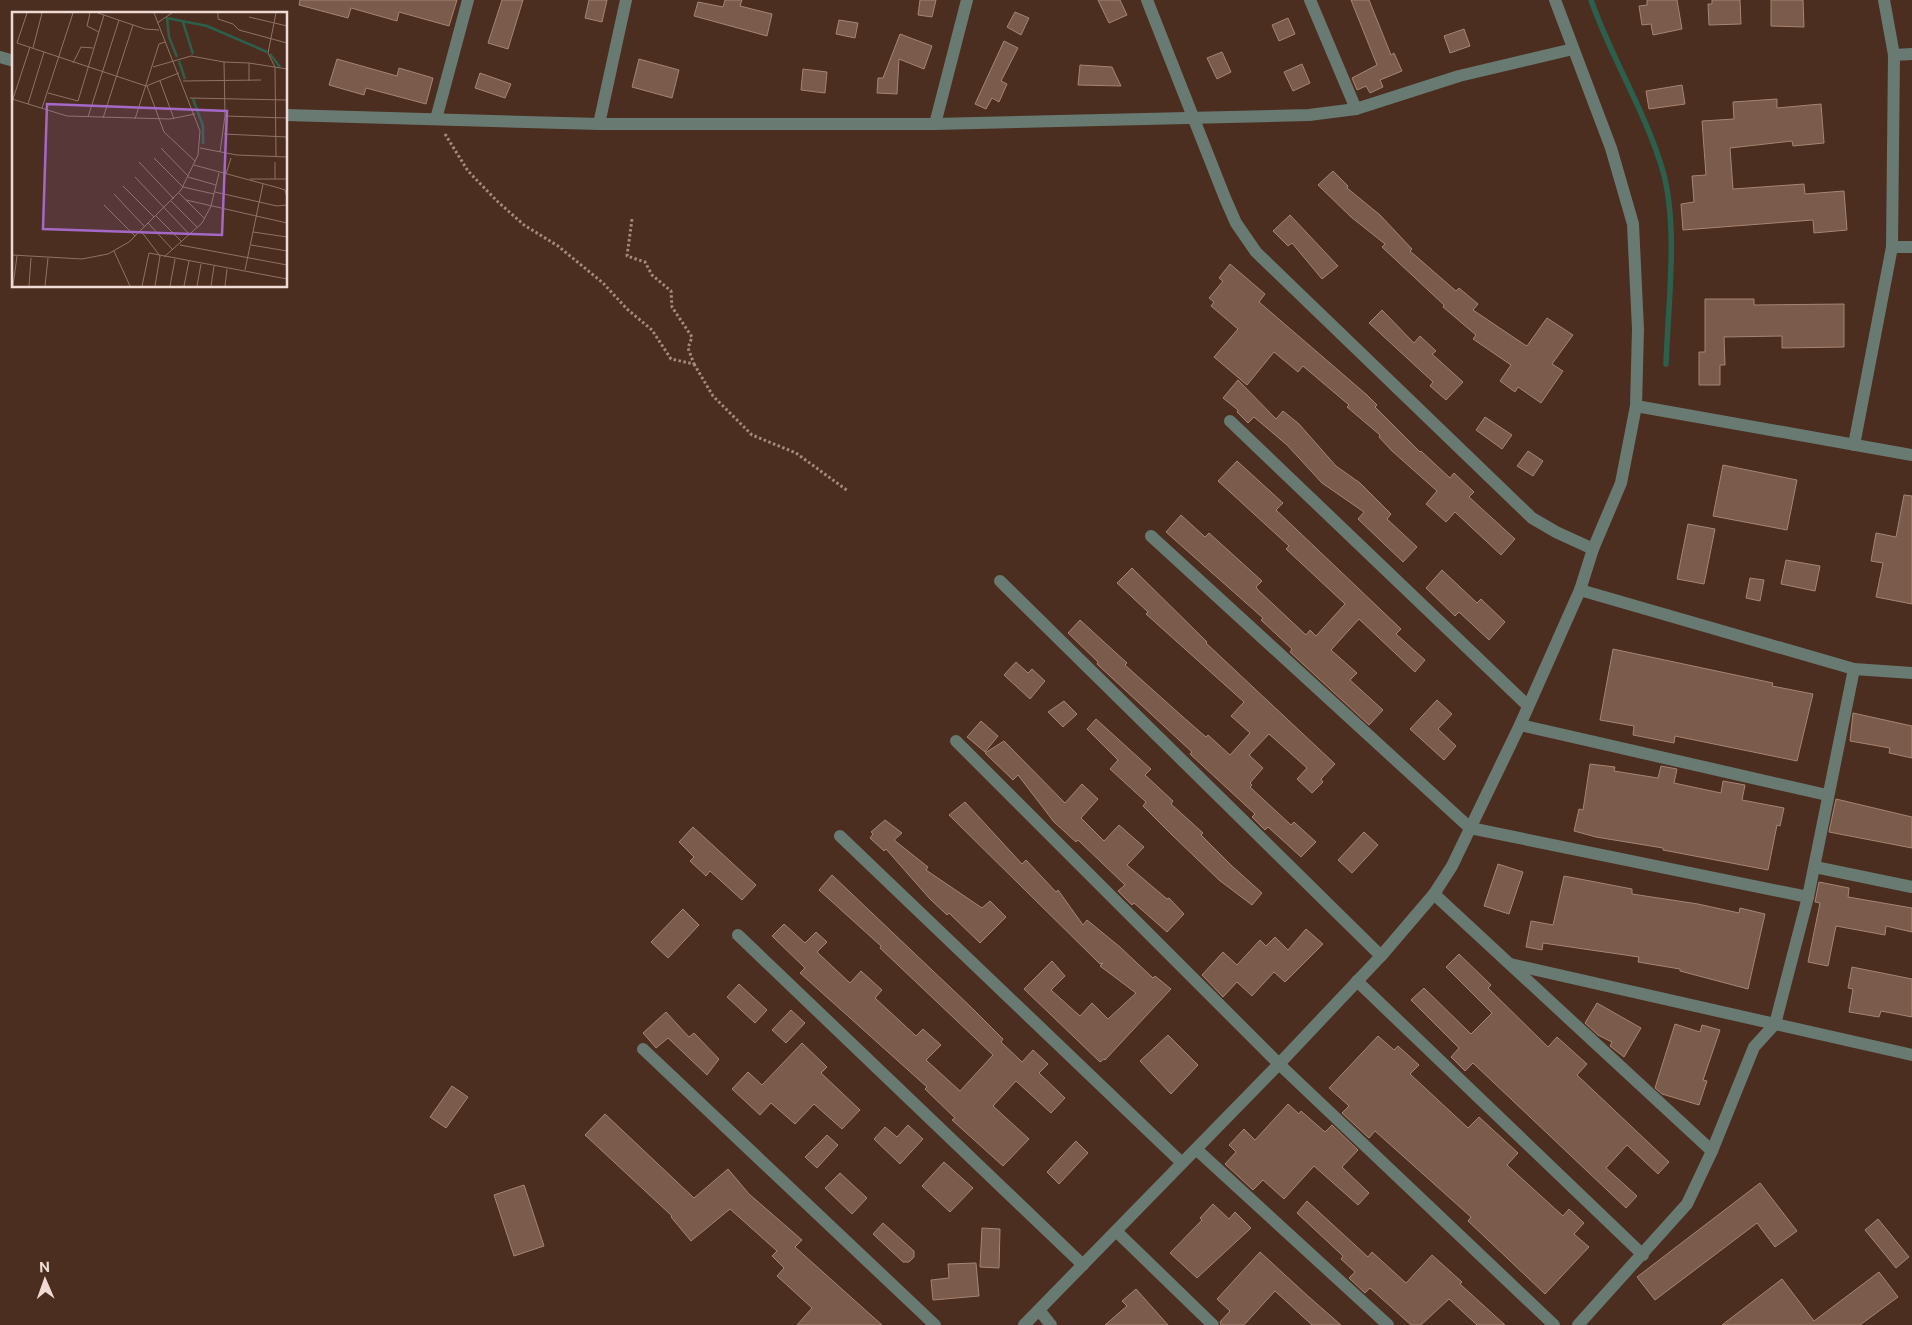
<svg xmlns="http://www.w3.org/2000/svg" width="1912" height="1325" font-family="'Public Sans',sans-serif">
<rect width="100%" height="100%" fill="#4b2e1f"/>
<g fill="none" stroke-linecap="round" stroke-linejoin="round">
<path stroke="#2c604d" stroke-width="5.5" d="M 1591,0 C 1611,57 1644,109 1662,168 C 1679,224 1668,304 1666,364"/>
</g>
<g fill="#7b5b4b" stroke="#a78473">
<path d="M 300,0 L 457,0 L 449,26 L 399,12 L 397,21 L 351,8 L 348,18 L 299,5 Z"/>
<path d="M 502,0 L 523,0 L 508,49 L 488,43 Z"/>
<path d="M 589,0 L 607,0 L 602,22 L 585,18 Z"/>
<path d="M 725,0 L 742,0 L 740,6 L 772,14 L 767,36 L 694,16 L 698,2 L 723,7 Z"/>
<path d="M 920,0 L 936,0 L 932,17 L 918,15 Z"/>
<path d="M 1098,0 L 1120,0 L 1127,15 L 1109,23 Z"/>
<path d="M 1351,0 L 1369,0 L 1391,55 L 1394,53 L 1402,71 L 1380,80 L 1383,87 L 1370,93 L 1366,86 L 1357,90 L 1352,78 L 1377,65 Z"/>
<path d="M 1647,0 L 1677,0 L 1682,29 L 1653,35 L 1651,24 L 1642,25 L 1639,6 L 1647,5 Z"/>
<path d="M 1712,0 L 1740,0 L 1741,24 L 1709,25 L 1708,4 L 1712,4 Z"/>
<path d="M 1771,0 L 1803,0 L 1804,27 L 1771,26 Z"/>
<path d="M 1015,12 L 1029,18 L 1021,35 L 1007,27 Z"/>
<path d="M 1288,18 L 1295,34 L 1279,41 L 1272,25 Z"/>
<path d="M 839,20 L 858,23 L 855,38 L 836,34 Z"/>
<path d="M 1464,29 L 1470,46 L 1450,53 L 1444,36 Z"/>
<path d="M 900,34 L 932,46 L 924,69 L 899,59 L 897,94 L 877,93 L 878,78 L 883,78 Z"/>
<path d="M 1004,41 L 1018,48 L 1001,81 L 1007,84 L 999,102 L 992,98 L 986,109 L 975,104 Z"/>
<path d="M 1222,52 L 1231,72 L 1217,79 L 1207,58 Z"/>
<path d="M 337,59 L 397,76 L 399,68 L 433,78 L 426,104 L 366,88 L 364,95 L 329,85 Z"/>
<path d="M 639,59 L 679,70 L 672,98 L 632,87 Z"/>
<path d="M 1302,64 L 1310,83 L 1293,91 L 1284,72 Z"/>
<path d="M 1080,65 L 1112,67 L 1121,86 L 1078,85 Z"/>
<path d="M 803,69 L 827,72 L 825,93 L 801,90 Z"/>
<path d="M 480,73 L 511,84 L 505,98 L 475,88 Z"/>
<path d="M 1682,85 L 1685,104 L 1649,109 L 1646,91 Z"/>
<path d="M 1777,99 L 1777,108 L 1821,104 L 1824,143 L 1793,146 L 1792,141 L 1730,148 L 1733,189 L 1804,184 L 1805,194 L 1844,191 L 1847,230 L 1814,233 L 1813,220 L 1683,230 L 1681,204 L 1694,202 L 1692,176 L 1706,175 L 1702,121 L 1734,119 L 1733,102 Z"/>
<path d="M 1333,171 L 1348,186 L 1347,188 L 1380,215 L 1412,249 L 1410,251 L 1456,291 L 1459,288 L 1478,304 L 1473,310 L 1525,345 L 1527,346 L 1547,318 L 1573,335 L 1552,364 L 1563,371 L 1541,403 L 1518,387 L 1515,392 L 1500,381 L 1511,365 L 1473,339 L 1476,335 L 1443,307 L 1444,305 L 1382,247 L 1385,244 L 1351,217 L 1318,185 Z"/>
<path d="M 1290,215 L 1338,266 L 1322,279 L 1292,243 L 1288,246 L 1273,231 Z"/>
<path d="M 1230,264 L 1265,294 L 1259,302 L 1367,395 L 1377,405 L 1375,407 L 1420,452 L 1421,451 L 1450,478 L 1454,473 L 1474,492 L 1469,497 L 1515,539 L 1501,555 L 1455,512 L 1446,522 L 1426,504 L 1437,491 L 1392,451 L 1379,437 L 1380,435 L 1347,407 L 1349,405 L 1303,366 L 1298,372 L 1274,352 L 1247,385 L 1214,357 L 1238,329 L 1211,306 L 1214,302 L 1209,298 L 1223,281 L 1219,278 Z"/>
<path d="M 1705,299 L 1754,299 L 1754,305 L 1844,304 L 1844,347 L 1782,348 L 1782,336 L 1724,337 L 1725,365 L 1720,365 L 1720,385 L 1699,385 L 1699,352 L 1705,352 Z"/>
<path d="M 1382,310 L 1414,343 L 1420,336 L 1436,351 L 1432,354 L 1463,382 L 1446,400 L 1430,386 L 1433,382 L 1369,323 Z"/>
<path d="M 1238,380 L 1276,419 L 1283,411 L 1299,424 L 1336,466 L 1360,483 L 1391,514 L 1387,519 L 1417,547 L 1403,562 L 1358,519 L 1364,512 L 1322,483 L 1287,445 L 1254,417 L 1248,423 L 1237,412 L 1238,410 L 1223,398 Z"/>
<path d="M 1485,417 L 1512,435 L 1502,449 L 1476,430 Z"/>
<path d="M 1528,451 L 1543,461 L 1533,476 L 1517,466 Z"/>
<path d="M 1237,461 L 1283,503 L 1276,510 L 1401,629 L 1396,634 L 1425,660 L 1415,672 L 1359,619 L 1331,650 L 1357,673 L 1350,680 L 1383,710 L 1369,725 L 1290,652 L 1292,649 L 1261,620 L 1263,618 L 1166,532 L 1181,515 L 1205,537 L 1209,533 L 1262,581 L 1256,587 L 1258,590 L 1306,635 L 1310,630 L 1316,636 L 1345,604 L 1286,549 L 1289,546 L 1218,481 Z"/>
<path d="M 1723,465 L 1797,480 L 1787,530 L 1713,516 Z"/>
<path d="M 1904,495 L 1912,496 L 1912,604 L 1876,597 L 1883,563 L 1871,561 L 1876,533 L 1896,537 Z"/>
<path d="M 1688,524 L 1715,529 L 1704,584 L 1677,579 Z"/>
<path d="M 1786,560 L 1820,566 L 1815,591 L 1781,584 Z"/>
<path d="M 1132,568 L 1207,642 L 1206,643 L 1335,764 L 1321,779 L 1323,782 L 1312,793 L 1297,779 L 1307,768 L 1269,734 L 1249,755 L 1263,768 L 1250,783 L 1252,785 L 1250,787 L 1291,825 L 1294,822 L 1316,842 L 1301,857 L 1268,827 L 1265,830 L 1252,817 L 1255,814 L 1190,754 L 1192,752 L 1097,664 L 1098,662 L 1068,633 L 1080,620 L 1127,663 L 1125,665 L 1183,717 L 1206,737 L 1208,735 L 1230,755 L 1250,733 L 1231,716 L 1244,702 L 1146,614 L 1148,612 L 1117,583 Z"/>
<path d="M 1442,570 L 1477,603 L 1481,599 L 1505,622 L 1489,640 L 1459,612 L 1455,616 L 1426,588 Z"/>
<path d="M 1750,578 L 1764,580 L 1760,601 L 1746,598 Z"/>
<path d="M 1613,649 L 1773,683 L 1772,686 L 1813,694 L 1797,761 L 1675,736 L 1674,743 L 1633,735 L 1634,726 L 1600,720 Z"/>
<path d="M 1016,662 L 1028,673 L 1032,669 L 1045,681 L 1030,699 L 1004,675 Z"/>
<path d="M 1437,700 L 1452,714 L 1438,729 L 1456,746 L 1444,760 L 1410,729 Z"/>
<path d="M 1064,701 L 1077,714 L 1063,727 L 1048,712 Z"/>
<path d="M 1853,713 L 1912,726 L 1912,758 L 1889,753 L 1890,748 L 1850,741 Z"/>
<path d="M 1096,719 L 1151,769 L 1145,775 L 1173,801 L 1171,804 L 1203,833 L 1201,835 L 1232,866 L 1262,893 L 1252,905 L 1219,880 L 1171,834 L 1143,806 L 1146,802 L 1110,769 L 1118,760 L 1087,729 Z"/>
<path d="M 981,721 L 998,736 L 985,752 L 967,737 Z"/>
<path d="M 1004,741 L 1065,803 L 1082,784 L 1098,799 L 1081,818 L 1104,841 L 1119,825 L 1144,847 L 1127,865 L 1167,899 L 1169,898 L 1184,914 L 1167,932 L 1134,903 L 1132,905 L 1118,891 L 1125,885 L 1078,840 L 1076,842 L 1054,822 L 1018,775 L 1013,780 L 985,753 Z"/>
<path d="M 1590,764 L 1615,767 L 1614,771 L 1658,778 L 1661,766 L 1677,769 L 1674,783 L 1721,793 L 1723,781 L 1745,785 L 1742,800 L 1784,808 L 1780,826 L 1777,825 L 1768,870 L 1663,850 L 1663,848 L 1596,837 L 1574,831 L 1579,809 L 1583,810 Z"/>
<path d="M 1836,799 L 1912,817 L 1912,848 L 1829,832 Z"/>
<path d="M 965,802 L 1022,864 L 1026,860 L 1056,892 L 1058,890 L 1083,925 L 1087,920 L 1120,947 L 1153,978 L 1155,976 L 1171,989 L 1105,1060 L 1104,1059 L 1100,1062 L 1024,989 L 1052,961 L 1065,976 L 1051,990 L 1080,1016 L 1092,1003 L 1108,1019 L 1136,993 L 1100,966 L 1103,963 L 1100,964 L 949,815 Z"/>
<path d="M 885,820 L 902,833 L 894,840 L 928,867 L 926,870 L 982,908 L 990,901 L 1006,917 L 980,943 L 949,913 L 947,915 L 930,899 L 886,849 L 884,851 L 870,838 L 873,834 L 871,832 Z"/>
<path d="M 693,827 L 756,885 L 742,900 L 710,871 L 706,876 L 690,861 L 694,857 L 679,842 Z"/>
<path d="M 1364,832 L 1378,845 L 1352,873 L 1338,860 Z"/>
<path d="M 1498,864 L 1523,872 L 1509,914 L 1484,906 Z"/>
<path d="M 832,875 L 973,1009 L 1003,1039 L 1001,1042 L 1022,1062 L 1033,1050 L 1048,1064 L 1039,1073 L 1065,1098 L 1051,1113 L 1016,1081 L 993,1106 L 1029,1139 L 1003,1166 L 952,1120 L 955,1118 L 925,1089 L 927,1087 L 800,973 L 805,968 L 772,936 L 784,924 L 805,943 L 816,932 L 827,942 L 817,952 L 850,983 L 861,971 L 882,990 L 875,998 L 916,1036 L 923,1029 L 941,1045 L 926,1060 L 960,1091 L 993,1055 L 880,948 L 881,946 L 819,890 Z"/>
<path d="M 1564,876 L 1632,889 L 1632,894 L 1698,904 L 1739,913 L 1740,908 L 1765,914 L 1748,989 L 1680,971 L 1680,969 L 1638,962 L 1639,957 L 1543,943 L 1542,950 L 1526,947 L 1531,921 L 1553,925 Z"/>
<path d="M 1819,882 L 1849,888 L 1848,897 L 1912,908 L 1912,932 L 1886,926 L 1885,935 L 1836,926 L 1828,966 L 1808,962 L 1820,903 L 1815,902 Z"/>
<path d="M 683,909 L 699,925 L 668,958 L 651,942 Z"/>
<path d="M 1306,929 L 1323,944 L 1285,982 L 1274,972 L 1252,996 L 1237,982 L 1223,997 L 1202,975 L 1223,952 L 1237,965 L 1260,940 L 1266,946 L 1275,937 L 1288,950 Z"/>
<path d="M 1459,954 L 1491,985 L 1488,988 L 1548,1047 L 1557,1037 L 1587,1064 L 1577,1075 L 1669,1162 L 1658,1174 L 1627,1145 L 1606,1168 L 1637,1196 L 1626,1208 L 1473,1063 L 1465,1071 L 1451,1057 L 1459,1048 L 1411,1000 L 1424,988 L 1471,1034 L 1492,1013 L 1446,967 Z"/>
<path d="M 1852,967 L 1912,979 L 1912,1017 L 1881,1011 L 1879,1017 L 1849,1012 L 1853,989 L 1848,988 Z"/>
<path d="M 739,984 L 767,1010 L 755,1023 L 727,997 Z"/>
<path d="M 1597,1003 L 1641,1028 L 1624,1057 L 1610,1046 L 1612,1042 L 1598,1035 L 1585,1023 Z"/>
<path d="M 791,1010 L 805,1023 L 786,1043 L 772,1030 Z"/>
<path d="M 666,1012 L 689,1037 L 694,1033 L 719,1059 L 707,1075 L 668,1038 L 656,1048 L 643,1033 Z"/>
<path d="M 1675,1024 L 1700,1032 L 1702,1025 L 1720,1030 L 1703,1080 L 1707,1081 L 1699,1105 L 1662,1094 L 1655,1088 Z"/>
<path d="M 1168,1035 L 1198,1065 L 1171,1094 L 1140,1061 Z"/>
<path d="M 1378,1036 L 1394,1050 L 1398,1046 L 1419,1065 L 1410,1074 L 1468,1128 L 1479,1117 L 1518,1153 L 1507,1165 L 1563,1216 L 1569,1209 L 1584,1223 L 1574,1234 L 1589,1247 L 1545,1294 L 1468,1221 L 1471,1217 L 1375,1131 L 1369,1138 L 1342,1113 L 1349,1106 L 1329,1088 Z"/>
<path d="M 802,1043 L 827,1067 L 821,1073 L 860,1110 L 842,1129 L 814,1104 L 795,1124 L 771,1103 L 760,1115 L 732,1089 L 748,1072 L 762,1085 Z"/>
<path d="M 452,1086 L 468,1097 L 446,1128 L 430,1117 Z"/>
<path d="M 1288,1104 L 1299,1114 L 1301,1111 L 1325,1132 L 1332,1125 L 1358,1150 L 1342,1167 L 1369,1193 L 1358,1205 L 1314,1166 L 1284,1199 L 1263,1180 L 1253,1190 L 1225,1164 L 1236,1152 L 1229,1145 L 1244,1129 L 1255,1140 Z"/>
<path d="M 605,1114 L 694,1198 L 728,1169 L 749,1194 L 802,1240 L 795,1247 L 882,1325 L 797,1325 L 812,1308 L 777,1276 L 784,1268 L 772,1256 L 777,1251 L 730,1209 L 691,1241 L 671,1217 L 672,1216 L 585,1135 Z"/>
<path d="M 908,1125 L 923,1139 L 900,1164 L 874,1139 L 885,1127 L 897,1137 Z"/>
<path d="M 827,1135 L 838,1145 L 817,1168 L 805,1157 Z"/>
<path d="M 1076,1141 L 1088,1153 L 1059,1184 L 1047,1172 Z"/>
<path d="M 944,1162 L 973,1188 L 950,1212 L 922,1186 Z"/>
<path d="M 840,1173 L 867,1198 L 852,1214 L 825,1188 Z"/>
<path d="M 1760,1183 L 1797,1231 L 1775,1247 L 1757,1223 L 1655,1300 L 1637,1277 Z"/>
<path d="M 524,1185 L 544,1246 L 514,1256 L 494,1195 Z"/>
<path d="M 1307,1201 L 1368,1257 L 1372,1252 L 1406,1283 L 1432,1255 L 1462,1282 L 1460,1284 L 1505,1325 L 1477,1325 L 1449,1299 L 1421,1325 L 1411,1325 L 1370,1288 L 1365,1293 L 1349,1278 L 1355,1272 L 1341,1259 L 1343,1256 L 1297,1213 Z"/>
<path d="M 1213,1204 L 1229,1219 L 1235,1212 L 1251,1228 L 1197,1278 L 1170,1253 L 1202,1220 L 1200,1218 Z"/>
<path d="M 1878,1219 L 1909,1257 L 1896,1268 L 1865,1230 Z"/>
<path d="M 883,1223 L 914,1251 L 914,1257 L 909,1262 L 903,1262 L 873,1234 Z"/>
<path d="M 982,1228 L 1000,1229 L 999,1268 L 980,1267 Z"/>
<path d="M 1260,1252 L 1309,1297 L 1341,1325 L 1312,1325 L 1275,1291 L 1244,1325 L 1221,1325 L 1220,1322 L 1230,1311 L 1217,1299 Z"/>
<path d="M 976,1263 L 979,1296 L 933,1300 L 931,1280 L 949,1278 L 948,1264 Z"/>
<path d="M 1879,1272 L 1898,1297 L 1860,1325 L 1722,1325 L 1782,1279 L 1814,1321 Z"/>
<path d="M 1136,1289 L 1168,1325 L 1105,1325 L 1127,1306 L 1122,1301 Z"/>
</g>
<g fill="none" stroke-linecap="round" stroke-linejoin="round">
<g stroke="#a38b80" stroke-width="3" stroke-dasharray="2.5 2.5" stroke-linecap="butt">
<path d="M 445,134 L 468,171 L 497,201 L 524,225 L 558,246 L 603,283 L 627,309 L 652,330 L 671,359 L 694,364 L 688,348 L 692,337 L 672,307 L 671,291 L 652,275 L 645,262 L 627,256 L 632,219"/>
<path d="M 694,364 L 713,396 L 752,435 L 796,453 L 848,491"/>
</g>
<g stroke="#697a73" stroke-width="12">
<path d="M 1147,0 L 1225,198 L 1236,223 L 1256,252 L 1532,518 L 1556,532 L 1593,549"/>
<path d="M 1310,0 L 1356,109"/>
<path d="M 1894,55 L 1912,54"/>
<path d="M 0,57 L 14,61"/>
<path d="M 286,115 L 599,124 L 935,124 L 1309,115 L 1356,109 L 1459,76 L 1573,49"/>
<path d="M 436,119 L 468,0"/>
<path d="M 599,124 L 626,0"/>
<path d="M 935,124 L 967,0"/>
<path d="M 1892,247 L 1912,247"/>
<path d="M 1636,406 L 1912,455"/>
<path d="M 1230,421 L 1528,706"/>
<path d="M 1854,445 L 1892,247 L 1894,55 L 1884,0"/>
<path d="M 1151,536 L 1470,828 L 1808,897"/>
<path d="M 1000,581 L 1381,956"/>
<path d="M 1580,590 L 1854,669 L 1912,673"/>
<path d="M 1520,725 L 1827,795"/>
<path d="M 956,741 L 1279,1064 L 1554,1325"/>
<path d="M 840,836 L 1182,1163"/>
<path d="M 1815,867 L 1912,887"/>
<path d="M 1434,894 L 1712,1151"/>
<path d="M 738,935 L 1083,1265"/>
<path d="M 1510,964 L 1912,1055"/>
<path d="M 1357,981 L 1643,1255"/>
<path d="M 643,1049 L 935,1325"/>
<path d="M 1196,1149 L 1388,1325"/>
<path d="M 1116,1231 L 1213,1325"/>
<path d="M 1039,1310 L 1051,1325"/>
<path d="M 1024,1325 L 1279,1064 L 1381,956 L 1434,894 L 1452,866 L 1520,725 L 1580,590 L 1593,549 L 1621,483 L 1636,406 L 1638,329 L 1633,224 L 1611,148 L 1555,0"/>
<path d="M 1578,1325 L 1687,1204 L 1712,1151 L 1754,1047 L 1775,1024 L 1808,897 L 1854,669"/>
</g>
</g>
<g transform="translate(12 12)">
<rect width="275" height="275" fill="#4b2e1f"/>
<path fill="none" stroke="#2c604d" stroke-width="2.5" d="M 171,10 L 181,42M 258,42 L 268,55M 165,45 L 157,25 L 155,6 L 195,14 L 255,40M 167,49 L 173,67M 181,87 L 191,114 L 191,132"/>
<path fill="none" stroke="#8d7367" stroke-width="1" d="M 15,1 L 5,31 L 134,74 L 167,61M 78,1 L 75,14 L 87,20M 86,1 L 133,17 L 147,18M 206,1 L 206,7 L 221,12 L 227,18 L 275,31M 237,5 L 275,14M 145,11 L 160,1M 21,36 L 30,1M 212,50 L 237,51 L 237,69M 61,51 L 69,35 L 81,36M 237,51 L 275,57M 141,55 L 179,44 L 212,50 L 213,104 L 208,140M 148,69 L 162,107M 171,69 L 249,68M 135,74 L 152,120 L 183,149M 36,81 L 66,89 L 92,3M 178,86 L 275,88M 0,87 L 55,104 L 158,107 L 183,102M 1,87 L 18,35M 16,92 L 32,40M 30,96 L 61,1M 213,104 L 275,106M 76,105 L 107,8M 91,106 L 121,13M 123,107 L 147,32 L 153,30M 212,122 L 275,125M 149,136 L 176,164M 188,136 L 225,143 L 275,145M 264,145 L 263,55 L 256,41 L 264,1M 142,146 L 171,175 L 202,182M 127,150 L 162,187M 182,153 L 267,176 L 273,178 L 275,185M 214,162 L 219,146M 123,165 L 178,223M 176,165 L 204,173M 238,167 L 275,167M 263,167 L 263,150M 111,174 L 142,205M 203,180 L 265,194 L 275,193M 167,181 L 192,206M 102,182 L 133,215M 174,188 L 275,211M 159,189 L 185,215M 92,193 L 123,224M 144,204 L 170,230M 136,211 L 161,238M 129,219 L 148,244 L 143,274M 241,220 L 275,225M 168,233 L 275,253M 239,233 L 275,239M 102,239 L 118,274M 0,243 L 70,247 L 96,242 L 117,230 L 169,178 L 186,143 L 188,119 L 142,1M 152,245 L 190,211 L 199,194 L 207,161M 233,258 L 251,172M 1,274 L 5,244M 17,274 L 19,246M 33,274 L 36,246M 130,274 L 137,241 L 275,267M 158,274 L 163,247M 172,274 L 177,249M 185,274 L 189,252M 199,274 L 202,254M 213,274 L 215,257"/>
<path fill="#a469c6" fill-opacity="0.15" stroke="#a469c6" stroke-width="2.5" d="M 35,92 L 215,99 L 210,223 L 31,217 Z"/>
<rect width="275" height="275" fill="none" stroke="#efdbd3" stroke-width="2.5"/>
</g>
<g transform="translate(45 1280) rotate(358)" stroke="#4b2e1f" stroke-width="4" paint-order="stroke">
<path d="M0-4L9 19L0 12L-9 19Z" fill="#efdbd3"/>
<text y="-8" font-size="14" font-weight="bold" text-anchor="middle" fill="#efdbd3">N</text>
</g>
</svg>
